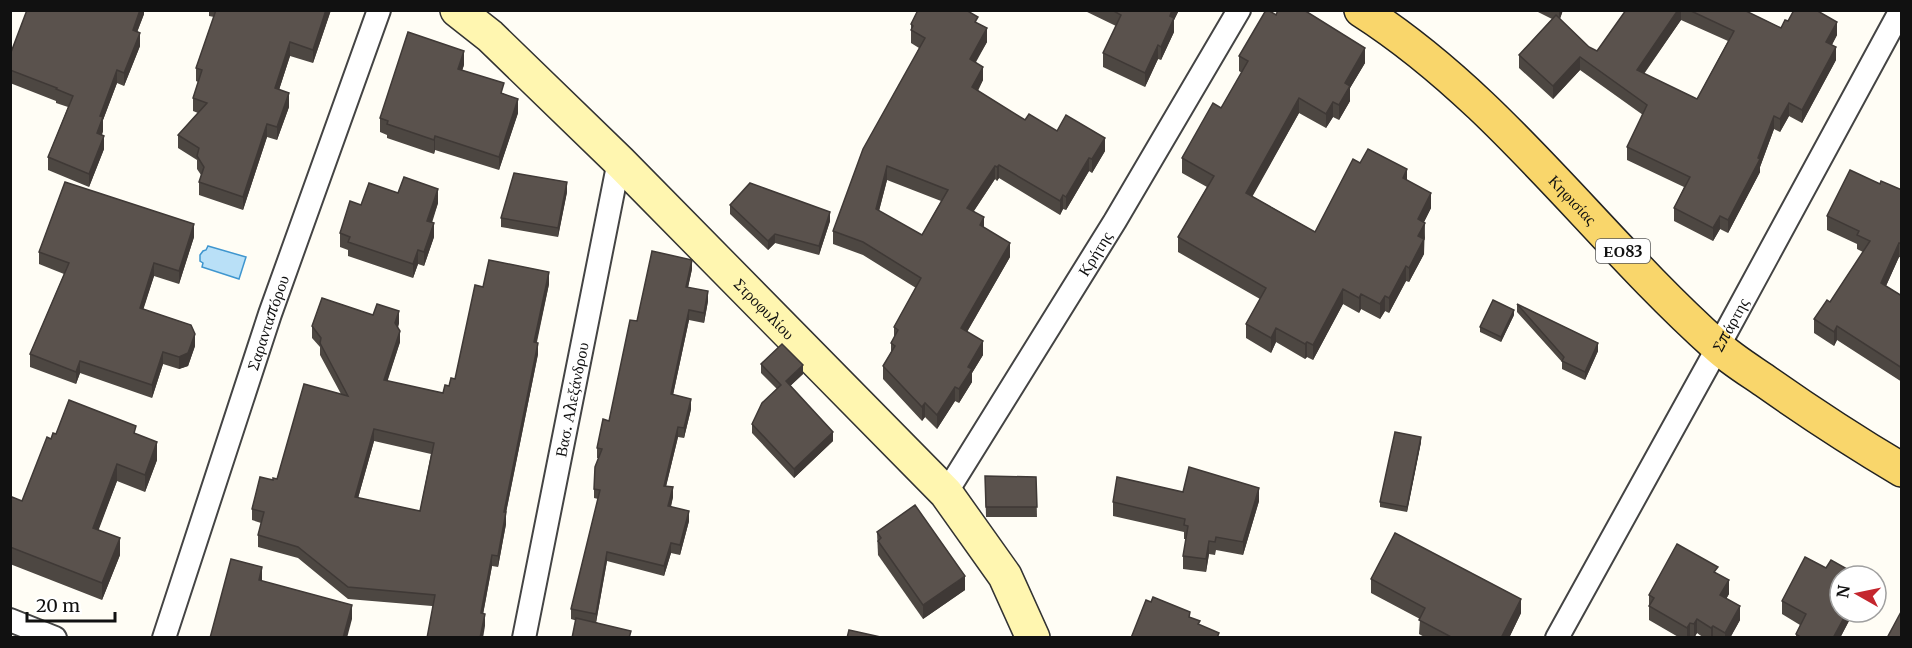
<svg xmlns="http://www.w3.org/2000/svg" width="1912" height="648" font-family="Merriweather,serif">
<rect width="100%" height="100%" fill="#fffdf5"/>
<path fill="#b9e0f7" stroke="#3f96cf" stroke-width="1.5" d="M 208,246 L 246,257 L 239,279 L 202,267 L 203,263 L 200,261 L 200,255 L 203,251 L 206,250 Z"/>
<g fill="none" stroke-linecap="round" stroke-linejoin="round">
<defs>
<g id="street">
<path id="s1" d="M 946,493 L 1115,221 L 1239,10"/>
<path d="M 10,620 L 55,638"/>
<path id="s2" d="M 164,638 L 270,314 L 379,10"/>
<path id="s3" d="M 524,638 L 619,161"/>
<path id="s4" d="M 1557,638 L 1718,347 L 1901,10"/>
</g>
<g id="secondary">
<path id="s5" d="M 457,10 L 490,36 L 619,161 L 946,493 L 1005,576 L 1033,638"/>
</g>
<g id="primary">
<path id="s6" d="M 1361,10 C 1500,99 1595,237 1717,346 C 1731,359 1749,370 1765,381 C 1809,412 1855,442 1902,470"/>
</g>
</defs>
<use href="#street" stroke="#444" stroke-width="26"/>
<use href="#secondary" stroke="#333" stroke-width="36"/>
<use href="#primary" stroke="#222" stroke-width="36"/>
<use href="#street" stroke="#fff" stroke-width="22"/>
<use href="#secondary" stroke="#fff6b0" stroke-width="33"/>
<use href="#primary" stroke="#f9d66b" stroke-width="33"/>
</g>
<g fill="#4d4742" fill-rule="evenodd">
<path d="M 144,10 L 144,14 L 137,32 L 140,46 L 124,86 L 117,83 L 103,120 L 103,131 L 102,135 L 104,149 L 89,187 L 48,170 L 48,157 L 68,107 L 56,103 L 56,101 L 10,83 L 10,55 Z"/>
<path d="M 209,10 L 331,10 L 313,63 L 290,56 L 279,90 L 289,107 L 277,140 L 267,137 L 243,210 L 199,195 L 199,182 L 201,175 L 197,169 L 197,160 L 178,148 L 178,135 L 198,113 L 193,111 L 193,98 L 198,82 L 196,81 L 196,68 L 214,17 L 209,16 Z"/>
<path d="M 1083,10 L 1179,10 L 1174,20 L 1174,32 L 1161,60 L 1158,59 L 1145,87 L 1103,67 L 1103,53 L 1116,26 Z"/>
<path d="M 1534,10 L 1563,10 L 1560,19 L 1589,47 L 1597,51 L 1626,10 L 1744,10 L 1781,28 L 1788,21 L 1837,35 L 1832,45 L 1836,60 L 1802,123 L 1789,116 L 1780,132 L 1774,129 L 1760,167 L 1760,172 L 1728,233 L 1720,229 L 1713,241 L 1674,221 L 1674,208 L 1684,187 L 1627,160 L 1627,147 L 1643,115 L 1580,70 L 1553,99 L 1519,68 L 1519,55 L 1552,19 ZM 1681,20 L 1728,41 L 1697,99 L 1644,74 Z"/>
<path d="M 978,23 L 987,42 L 975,62 L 983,80 L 978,91 L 1025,120 L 1057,131 L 1105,151 L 1092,173 L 1089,171 L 1066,210 L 1063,209 L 1060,215 L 999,178 L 997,181 L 995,179 L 974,211 L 984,228 L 1010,257 L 967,332 L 983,355 L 972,373 L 972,382 L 959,403 L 955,401 L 937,429 L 925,417 L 922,421 L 883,379 L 883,366 L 891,352 L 891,343 L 894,338 L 894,327 L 916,288 L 863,255 L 833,244 L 833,231 L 919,48 L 911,43 L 911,24 ZM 887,180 L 941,201 L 922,235 L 879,211 Z"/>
<path d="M 1239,56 L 1365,63 L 1350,88 L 1350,101 L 1339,120 L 1333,117 L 1326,128 L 1299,113 L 1252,196 L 1315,232 L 1360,163 L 1407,180 L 1431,208 L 1424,222 L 1425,238 L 1424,240 L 1424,254 L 1409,282 L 1406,281 L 1389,313 L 1385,311 L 1380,319 L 1361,309 L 1359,313 L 1343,304 L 1313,360 L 1307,357 L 1305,359 L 1276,342 L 1271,353 L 1246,338 L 1246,324 L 1260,299 L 1178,252 L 1178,237 L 1207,187 L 1182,173 L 1182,158 L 1221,108 L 1242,73 L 1239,71 Z"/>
<path d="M 464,65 L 462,70 L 504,94 L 518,113 L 499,170 L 435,150 L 434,154 L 387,138 L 387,135 L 380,132 L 380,118 Z"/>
<path d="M 1902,134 L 1902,151 L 1900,150 L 1900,137 Z"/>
<path d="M 1880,184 L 1902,190 L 1902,258 L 1899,257 L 1886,286 L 1902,296 L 1902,382 L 1837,340 L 1834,346 L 1814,333 L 1814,319 L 1830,302 L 1863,252 L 1857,249 L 1857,244 L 1827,230 L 1827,216 Z"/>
<path d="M 567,192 L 558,237 L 501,227 L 501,218 Z"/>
<path d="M 398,193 L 438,203 L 432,223 L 434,237 L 424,266 L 418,264 L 413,278 L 348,256 L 348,250 L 340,247 L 340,233 L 361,205 Z"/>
<path d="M 730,205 L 830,221 L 819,255 L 775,243 L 768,250 L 730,214 Z"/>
<path d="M 194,237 L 179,284 L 154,276 L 143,309 L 195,346 L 188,366 L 179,369 L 163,364 L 152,398 L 80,373 L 76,384 L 30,367 L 30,354 L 64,274 L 39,264 L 39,252 Z"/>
<path d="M 692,269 L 688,287 L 708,301 L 704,323 L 689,320 L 673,395 L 691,409 L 684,438 L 678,437 L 666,486 L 673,497 L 671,507 L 689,521 L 680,555 L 671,553 L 664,576 L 607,561 L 596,622 L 631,638 L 571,619 L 571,609 L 598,499 L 594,498 L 594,489 L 599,458 L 597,458 L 597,448 L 609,421 L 637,321 Z"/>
<path d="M 549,284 L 537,342 L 538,354 L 506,512 L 506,524 L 498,567 L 492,566 L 483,614 L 485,626 L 432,606 L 348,599 L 298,558 L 258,547 L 258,535 L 261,523 L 252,520 L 252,509 L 273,480 L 277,479 L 341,394 L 320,355 L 320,347 L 312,338 L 312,326 L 373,315 L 399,323 L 398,328 L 400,342 L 387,381 L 443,393 L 455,379 L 483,287 ZM 374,441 L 431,454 L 420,511 L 358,498 Z"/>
<path d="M 1517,304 L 1598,351 L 1585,380 L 1562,369 L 1562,362 L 1517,312 Z"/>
<path d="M 1514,315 L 1501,342 L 1480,332 L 1480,327 Z"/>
<path d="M 761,364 L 803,374 L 790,386 L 833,441 L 794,478 L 752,433 L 752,424 L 777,389 L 761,373 Z"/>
<path d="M 56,434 L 136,434 L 157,460 L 145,492 L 117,481 L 98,530 L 120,555 L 102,600 L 10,564 L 10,501 L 22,501 Z"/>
<path d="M 1421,442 L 1407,512 L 1380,507 L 1380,502 Z"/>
<path d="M 985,476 L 1036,477 L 1037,517 L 986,517 Z"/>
<path d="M 1183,492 L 1259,501 L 1243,555 L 1216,550 L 1215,555 L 1209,554 L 1206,572 L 1183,569 L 1183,556 L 1186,539 L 1184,539 L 1184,532 L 1113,516 L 1113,502 Z"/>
<path d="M 877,532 L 965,590 L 923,619 L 878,555 Z"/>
<path d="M 1826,568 L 1856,576 L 1840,576 L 1851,612 L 1851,617 L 1840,638 L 1796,638 L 1796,634 L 1800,625 L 1782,614 L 1782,601 Z"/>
<path d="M 1718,574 L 1729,594 L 1726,599 L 1740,620 L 1730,638 L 1704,638 L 1697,633 L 1694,638 L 1690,637 L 1690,638 L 1680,638 L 1649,620 L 1649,595 Z"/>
<path d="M 1371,579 L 1521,613 L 1509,638 L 1426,638 L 1419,634 L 1420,619 L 1371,593 Z"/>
</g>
<g fill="#3f3936">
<path d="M 140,10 L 144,10 L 144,14 L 133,43 L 133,30 Z"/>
<path d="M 326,10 L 331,10 L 313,63 L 313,50 Z"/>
<path d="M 1172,10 L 1179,10 L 1174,20 L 1174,32 L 1161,60 L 1161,47 L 1170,16 Z"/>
<path d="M 1559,10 L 1563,10 L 1559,21 Z"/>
<path d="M 1678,10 L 1681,10 L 1681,20 L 1637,83 L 1637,70 Z"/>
<path d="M 1837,22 L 1837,35 L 1826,55 L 1826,42 Z"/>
<path d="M 987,28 L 987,42 L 970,73 L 970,59 Z"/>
<path d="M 140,33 L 140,46 L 124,86 L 124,73 Z"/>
<path d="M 290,42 L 290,56 L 275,102 L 275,88 Z"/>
<path d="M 1158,45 L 1158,59 L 1145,87 L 1145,73 Z"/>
<path d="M 1836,47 L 1836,60 L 1802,123 L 1802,110 Z"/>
<path d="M 1365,48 L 1365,63 L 1350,88 L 1350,101 L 1339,120 L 1339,105 L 1345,83 Z"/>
<path d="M 464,51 L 464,65 L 458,83 L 458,69 Z"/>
<path d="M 1580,57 L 1580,70 L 1553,99 L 1553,86 Z"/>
<path d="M 983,67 L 983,80 L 972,100 L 972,87 Z"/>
<path d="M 117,70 L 117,83 L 103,120 L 103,131 L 97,146 L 97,133 L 100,116 Z"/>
<path d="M 289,93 L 289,107 L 277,140 L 277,127 Z"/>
<path d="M 1299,98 L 1299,113 L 1246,208 L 1246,193 Z"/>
<path d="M 518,99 L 518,113 L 499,170 L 499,157 Z"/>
<path d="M 1333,102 L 1333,117 L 1326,128 L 1326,114 Z"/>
<path d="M 1789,103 L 1789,116 L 1780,132 L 1780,119 Z"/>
<path d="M 1774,116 L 1774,129 L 1760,167 L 1760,172 L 1728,233 L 1728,220 L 1758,158 Z"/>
<path d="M 267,124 L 267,137 L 243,210 L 243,197 Z"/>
<path d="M 104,136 L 104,149 L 89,187 L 89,174 Z"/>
<path d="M 435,136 L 435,150 L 434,154 L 434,140 Z"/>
<path d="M 1105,138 L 1105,151 L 1092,173 L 1092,159 Z"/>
<path d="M 1089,158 L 1089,171 L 1066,210 L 1066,197 Z"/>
<path d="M 999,165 L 999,178 L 997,181 L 997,167 Z"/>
<path d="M 887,166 L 887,180 L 876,222 L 876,209 Z"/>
<path d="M 995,166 L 995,179 L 967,221 L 967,208 Z"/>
<path d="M 1407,169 L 1407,184 L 1403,178 Z"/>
<path d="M 567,182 L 567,192 L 558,237 L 558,228 Z"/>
<path d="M 438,189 L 438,203 L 427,235 L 427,221 Z"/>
<path d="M 1431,193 L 1431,208 L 1418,234 L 1418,219 Z"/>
<path d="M 1063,195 L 1063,209 L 1060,215 L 1060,201 Z"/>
<path d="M 830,212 L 830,221 L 819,255 L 819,246 Z"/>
<path d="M 1720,216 L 1720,229 L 1713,241 L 1713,228 Z"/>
<path d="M 984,217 L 984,231 L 980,225 Z"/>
<path d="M 434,223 L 434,237 L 424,266 L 424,252 Z"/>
<path d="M 1425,223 L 1424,254 L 1409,282 L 1409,268 L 1418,236 Z"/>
<path d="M 194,224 L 194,237 L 179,284 L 179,271 Z"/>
<path d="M 775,234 L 775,243 L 768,250 L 768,241 Z"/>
<path d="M 1010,243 L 1010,257 L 961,342 L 961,328 Z"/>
<path d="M 1899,243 L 1899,257 L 1881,297 L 1881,283 Z"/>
<path d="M 418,250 L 418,264 L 413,278 L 413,264 Z"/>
<path d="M 692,260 L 692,269 L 686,297 L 686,287 Z"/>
<path d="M 154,263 L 154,276 L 140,320 L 140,308 Z"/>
<path d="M 1406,266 L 1406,281 L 1389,313 L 1389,298 Z"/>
<path d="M 549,272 L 549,284 L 534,353 L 534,342 Z"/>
<path d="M 1343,289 L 1343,304 L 1313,360 L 1313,345 Z"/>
<path d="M 708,291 L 708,301 L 704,323 L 704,313 Z"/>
<path d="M 1361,294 L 1361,309 L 1359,313 L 1359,298 Z"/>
<path d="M 1385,296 L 1385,311 L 1380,319 L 1380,304 Z"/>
<path d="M 689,310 L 689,320 L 671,404 L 671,394 Z"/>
<path d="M 1514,310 L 1514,315 L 1501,342 L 1501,337 Z"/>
<path d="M 399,311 L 399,323 L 395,335 L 395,323 Z"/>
<path d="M 1837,326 L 1837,340 L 1834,346 L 1834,332 Z"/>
<path d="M 1276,328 L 1276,342 L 1271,353 L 1271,338 Z"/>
<path d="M 400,331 L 400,342 L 384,392 L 384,380 Z"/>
<path d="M 195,334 L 195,346 L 188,366 L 179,369 L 179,357 Z"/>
<path d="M 983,341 L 983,355 L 972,373 L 972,382 L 959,403 L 959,389 L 968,367 Z"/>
<path d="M 1307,342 L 1307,357 L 1305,359 L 1305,344 Z"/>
<path d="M 538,343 L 538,354 L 504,523 L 504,512 Z"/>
<path d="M 1598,343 L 1598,351 L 1585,380 L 1585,372 Z"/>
<path d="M 163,352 L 163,364 L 152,398 L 152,385 Z"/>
<path d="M 80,361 L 80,373 L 76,384 L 76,372 Z"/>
<path d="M 803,365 L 803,374 L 786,390 L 786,381 Z"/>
<path d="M 955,387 L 955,401 L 937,429 L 937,415 Z"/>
<path d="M 691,399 L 691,409 L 684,438 L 684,428 Z"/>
<path d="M 925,403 L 925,417 L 922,421 L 922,407 Z"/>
<path d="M 678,427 L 678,437 L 664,495 L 664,486 Z"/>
<path d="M 374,429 L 374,441 L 355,509 L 355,497 Z"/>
<path d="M 833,432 L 833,441 L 794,478 L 794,469 Z"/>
<path d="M 1421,437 L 1421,442 L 1407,512 L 1407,507 Z"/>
<path d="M 157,442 L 157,460 L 145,492 L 145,475 Z"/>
<path d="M 117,464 L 117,481 L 93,545 L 93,528 Z"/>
<path d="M 673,487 L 673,497 L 668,516 L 668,506 Z"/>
<path d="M 1259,488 L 1259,501 L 1243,555 L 1243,542 Z"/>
<path d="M 689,511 L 689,521 L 680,555 L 680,545 Z"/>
<path d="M 506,512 L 506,524 L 498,567 L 498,556 Z"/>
<path d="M 120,538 L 120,555 L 102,600 L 102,583 Z"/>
<path d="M 1209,541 L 1209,554 L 1206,572 L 1206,559 Z"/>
<path d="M 671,543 L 671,553 L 664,576 L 664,566 Z"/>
<path d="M 607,552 L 607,561 L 596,623 L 596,614 Z"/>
<path d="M 492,555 L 492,566 L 481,625 L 481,613 Z"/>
<path d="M 262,567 L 262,581 L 259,580 Z"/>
<path d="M 965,576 L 965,590 L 923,619 L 923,605 Z"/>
<path d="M 1729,580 L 1729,594 L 1720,609 L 1720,595 Z"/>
<path d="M 1521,599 L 1521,613 L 1509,638 L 1501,638 Z"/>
<path d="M 352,605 L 352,619 L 347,638 L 343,638 Z"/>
<path d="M 1740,606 L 1740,620 L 1730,638 L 1725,638 L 1725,633 Z"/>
<path d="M 1847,612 L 1851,612 L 1851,617 L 1840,638 L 1833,638 Z"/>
<path d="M 485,614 L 485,626 L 483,638 L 480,638 Z"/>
<path d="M 1697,619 L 1697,633 L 1694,638 L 1694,624 Z"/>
<path d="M 1690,623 L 1690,637 L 1687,638 L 1687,628 Z"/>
<path d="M 1713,626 L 1713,638 L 1711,638 L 1711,628 Z"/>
</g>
<g fill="#5a524d" stroke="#3f3936" stroke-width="1.5" fill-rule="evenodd">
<path d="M 27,10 L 140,10 L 133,30 L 140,33 L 124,73 L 117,70 L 100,116 L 103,117 L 97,133 L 104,136 L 89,174 L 48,157 L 73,96 L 56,89 L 57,88 L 10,70 L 10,55 Z"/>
<path d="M 326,10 L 313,50 L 290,42 L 275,88 L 289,93 L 277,127 L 267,124 L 243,197 L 199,182 L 204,167 L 197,156 L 199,148 L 178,135 L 207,103 L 193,98 L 202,70 L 196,68 L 216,10 Z"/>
<path d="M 918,10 L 966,10 L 978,17 L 975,22 L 987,28 L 970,59 L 983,67 L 972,87 L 1025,120 L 1029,114 L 1057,131 L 1066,115 L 1105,138 L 1092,159 L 1089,158 L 1066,197 L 1063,195 L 1060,201 L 999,165 L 997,167 L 995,166 L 967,208 L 984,217 L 980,225 L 1010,243 L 961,328 L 983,341 L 968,367 L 972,369 L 959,389 L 955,387 L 937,415 L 925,403 L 922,407 L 883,366 L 895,346 L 891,343 L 898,330 L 894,327 L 921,278 L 863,242 L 833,231 L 863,149 L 925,38 L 911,30 L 913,26 L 911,24 ZM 887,166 L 948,190 L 922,235 L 876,209 Z"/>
<path d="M 1112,10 L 1172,10 L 1170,16 L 1174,18 L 1161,47 L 1158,45 L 1145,73 L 1103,53 L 1121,15 Z"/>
<path d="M 1266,10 L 1268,10 L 1276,15 L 1278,10 L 1304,10 L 1365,48 L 1345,83 L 1350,86 L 1339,105 L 1333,102 L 1326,114 L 1299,98 L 1246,193 L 1315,232 L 1353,159 L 1360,163 L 1368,149 L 1407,169 L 1403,178 L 1431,193 L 1418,219 L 1425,223 L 1418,236 L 1424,239 L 1409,268 L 1406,266 L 1389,298 L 1385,296 L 1380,304 L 1361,294 L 1359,298 L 1343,289 L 1313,345 L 1307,342 L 1305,344 L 1276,328 L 1271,338 L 1246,324 L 1266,288 L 1178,237 L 1214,176 L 1182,158 L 1213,103 L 1221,108 L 1248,61 L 1239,56 Z"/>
<path d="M 1626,10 L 1678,10 L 1637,70 L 1697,99 L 1734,31 L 1689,10 L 1744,10 L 1781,28 L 1785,20 L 1788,21 L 1794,10 L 1816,10 L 1837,22 L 1826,42 L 1836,47 L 1802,110 L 1789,103 L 1780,119 L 1774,116 L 1758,158 L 1760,159 L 1728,220 L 1720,216 L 1713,228 L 1674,208 L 1690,177 L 1627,147 L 1647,105 L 1580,57 L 1553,86 L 1519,55 L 1556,15 L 1589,47 L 1597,51 Z"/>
<path d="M 408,32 L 464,51 L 458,69 L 504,83 L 501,93 L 518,99 L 499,157 L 435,136 L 434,140 L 387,124 L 388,121 L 380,118 Z"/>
<path d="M 1850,170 L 1880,184 L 1881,181 L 1902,190 L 1902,244 L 1899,243 L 1881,283 L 1902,296 L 1902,368 L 1837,326 L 1834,332 L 1814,319 L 1827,300 L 1830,302 L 1870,241 L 1857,235 L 1859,231 L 1827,216 Z"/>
<path d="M 514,173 L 567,182 L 558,228 L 501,218 Z"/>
<path d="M 404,177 L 438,189 L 427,221 L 434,223 L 424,252 L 418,250 L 413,264 L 348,242 L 350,237 L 340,233 L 350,201 L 361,205 L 369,183 L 398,193 Z"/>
<path d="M 65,182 L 194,224 L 179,271 L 154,263 L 140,308 L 191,325 L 195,334 L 188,353 L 179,357 L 163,352 L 152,385 L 80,361 L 76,372 L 30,354 L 69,263 L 39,252 Z"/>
<path d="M 750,183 L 830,212 L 819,246 L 775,234 L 768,241 L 730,205 Z"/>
<path d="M 652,251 L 692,260 L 686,287 L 708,291 L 704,313 L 689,310 L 671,394 L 691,399 L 684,428 L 678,427 L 664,486 L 673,487 L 668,506 L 689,511 L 680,545 L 671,543 L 664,566 L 607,552 L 596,614 L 571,609 L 600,490 L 594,489 L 595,467 L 602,449 L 597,448 L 603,419 L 609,421 L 630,320 L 637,321 Z"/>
<path d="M 489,260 L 549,272 L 534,342 L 538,343 L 504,512 L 506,512 L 498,556 L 492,555 L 481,613 L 485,614 L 480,638 L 427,638 L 435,595 L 348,587 L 298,547 L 258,535 L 264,512 L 252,509 L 260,477 L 273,480 L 273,478 L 277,479 L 304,384 L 348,396 L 320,343 L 321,338 L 312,326 L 322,298 L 373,315 L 377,304 L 399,311 L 395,323 L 400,331 L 384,380 L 443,393 L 445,385 L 449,386 L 451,378 L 455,379 L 475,285 L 483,287 ZM 374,429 L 434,443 L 420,511 L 355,497 Z"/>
<path d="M 1493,300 L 1514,310 L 1501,337 L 1480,327 Z"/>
<path d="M 1517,304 L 1598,343 L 1585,372 L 1562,361 L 1564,357 Z"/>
<path d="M 782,344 L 803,365 L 786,381 L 833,432 L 794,469 L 752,424 L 762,403 L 781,385 L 761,364 Z"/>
<path d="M 69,400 L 136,426 L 134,433 L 157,442 L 145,475 L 117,464 L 93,528 L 120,538 L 102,583 L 10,547 L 10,501 L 12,497 L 22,501 L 47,437 L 51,439 L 53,433 L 56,434 Z"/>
<path d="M 1395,432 L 1421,437 L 1407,507 L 1380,502 Z"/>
<path d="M 1189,467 L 1259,488 L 1243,542 L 1216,537 L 1215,542 L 1209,541 L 1206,559 L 1183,556 L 1188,526 L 1184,525 L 1185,519 L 1113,502 L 1117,477 L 1183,492 Z"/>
<path d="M 985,476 L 1036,477 L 1037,507 L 986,507 Z"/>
<path d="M 915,505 L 965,576 L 923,605 L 878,541 L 881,538 L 877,532 Z"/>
<path d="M 1395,533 L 1521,599 L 1501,638 L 1453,638 L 1419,620 L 1425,608 L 1371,579 Z"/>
<path d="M 1677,544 L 1718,567 L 1714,572 L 1729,580 L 1720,595 L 1740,606 L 1725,633 L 1713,626 L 1711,628 L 1697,619 L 1694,624 L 1690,623 L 1687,628 L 1649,606 L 1654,598 L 1649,595 Z"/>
<path d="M 1805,557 L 1826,568 L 1831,560 L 1856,574 L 1855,576 L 1840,576 L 1840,612 L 1847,612 L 1833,638 L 1802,638 L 1796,634 L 1806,614 L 1782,601 Z"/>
<path d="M 231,559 L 262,567 L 259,580 L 352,605 L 343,638 L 210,638 Z"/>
<path d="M 1153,597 L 1190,612 L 1189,617 L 1200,621 L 1198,624 L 1219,633 L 1217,638 L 1131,638 L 1146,600 L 1151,602 Z"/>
<path d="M 1902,610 L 1902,638 L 1887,638 Z"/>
<path d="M 576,618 L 631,631 L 629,638 L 572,638 Z"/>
<path d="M 849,630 L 885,638 L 847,638 Z"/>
</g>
<g text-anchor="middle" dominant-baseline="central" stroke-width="6" stroke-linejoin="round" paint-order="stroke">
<rect fill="#fff" stroke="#585858" stroke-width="1.5" x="1596" y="239" width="54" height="24" rx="4.5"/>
<g font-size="15" font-weight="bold" fill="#111">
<text x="1623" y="251">ΕΟ83</text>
</g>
<g font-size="16" fill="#111" stroke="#fff">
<text stroke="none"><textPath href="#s6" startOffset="285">Κηφισίας</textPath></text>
<text stroke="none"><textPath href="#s1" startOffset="282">Κρήτης</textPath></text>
<text stroke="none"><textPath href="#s5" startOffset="429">Στροφυλίου</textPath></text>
<text stroke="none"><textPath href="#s2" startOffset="332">Σαρανταπόρου</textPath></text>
<text stroke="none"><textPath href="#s4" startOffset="358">Σπάρτης</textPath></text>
<text stroke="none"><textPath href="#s3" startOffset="243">Βασ. Αλεξάνδρου</textPath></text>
</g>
</g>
<rect width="1912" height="648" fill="none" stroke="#111111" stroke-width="24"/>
<g transform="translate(1858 594) rotate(279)"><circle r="28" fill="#ffffff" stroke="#a0a0a0" stroke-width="1.5"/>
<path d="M0-4.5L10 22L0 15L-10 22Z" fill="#c4262e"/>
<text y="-9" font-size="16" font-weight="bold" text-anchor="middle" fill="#111111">N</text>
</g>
<path d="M27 612v9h88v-9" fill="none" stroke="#111111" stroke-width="3"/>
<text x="36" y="612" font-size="18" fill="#111111" stroke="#ffffff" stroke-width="4.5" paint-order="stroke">20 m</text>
</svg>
